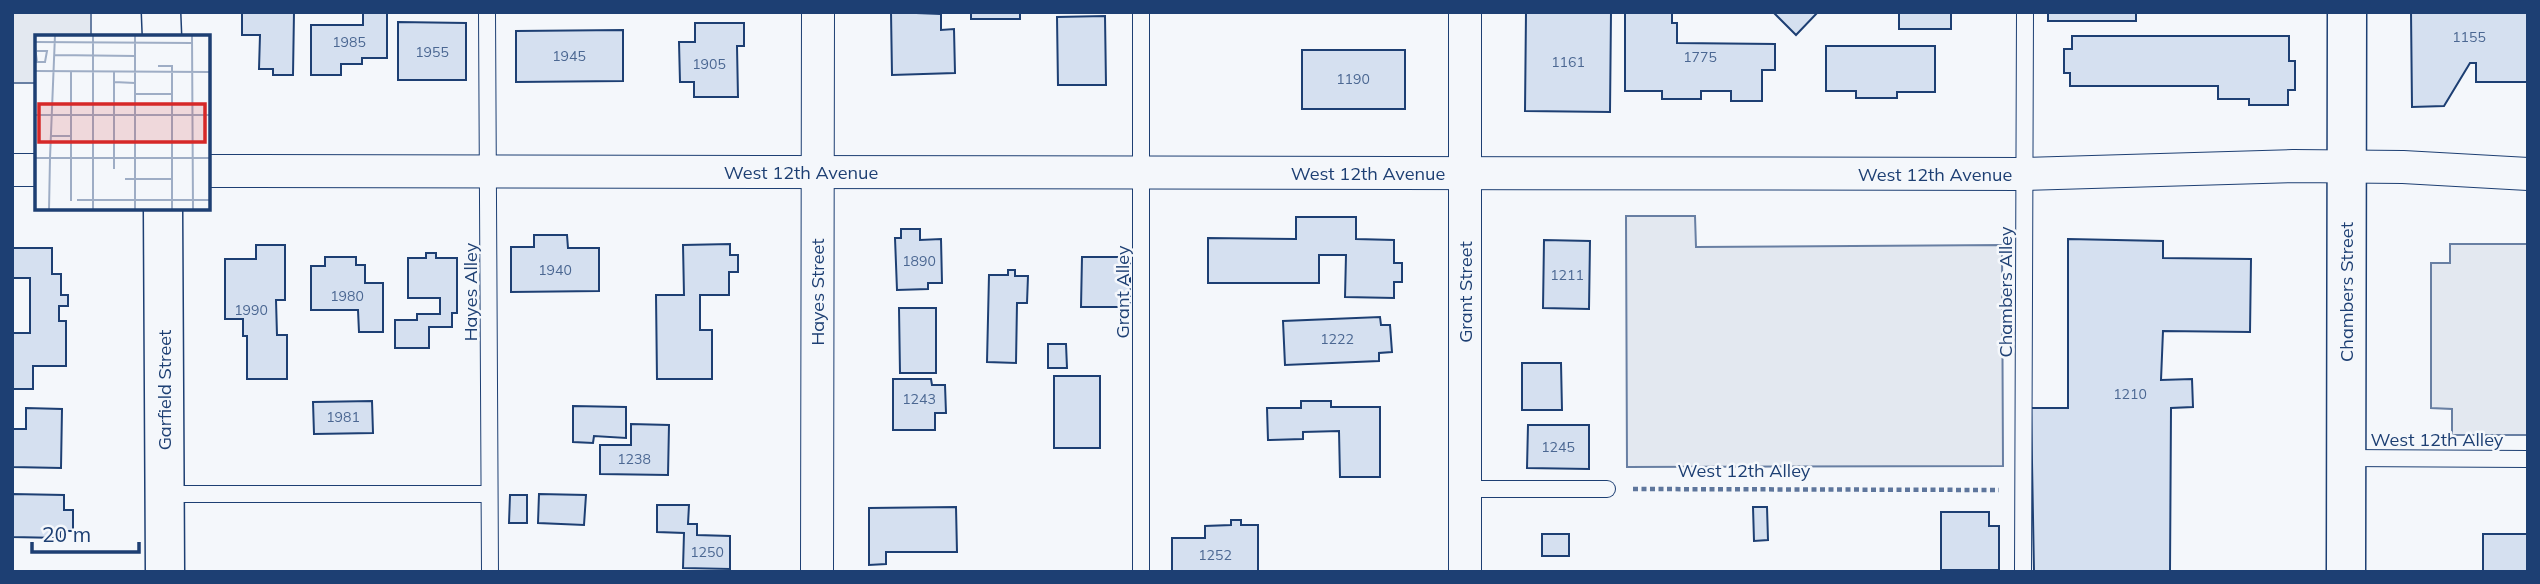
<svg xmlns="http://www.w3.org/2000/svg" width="2540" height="584" font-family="Mulish,sans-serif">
<rect width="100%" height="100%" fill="#f4f7fb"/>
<g fill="#e3e8f0" stroke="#687fa3" stroke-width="2">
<path d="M 12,12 L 91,12 L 91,37 L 37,37 L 37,83 L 12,83 Z"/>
<path d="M 1626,216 L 1695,216 L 1696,247 L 2002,245 L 2003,466 L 1627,467 Z"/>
<path d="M 2450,244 L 2528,244 L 2528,435 L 2452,435 L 2452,409 L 2431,408 L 2431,263 L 2450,263 Z"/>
</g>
<g fill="#d5e0f0" stroke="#1d3f73" stroke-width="2">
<path d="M 242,12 L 294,12 L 293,75 L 273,75 L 273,69 L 259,69 L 260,35 L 242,35 Z"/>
<path d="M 363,12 L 387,12 L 387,58 L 362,58 L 362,64 L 341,64 L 341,75 L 311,75 L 311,25 L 363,25 Z"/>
<path d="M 891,12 L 941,14 L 941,30 L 954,29 L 955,73 L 892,75 Z"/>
<rect x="971" y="12" width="49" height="7"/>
<path d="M 1526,12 L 1611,12 L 1610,112 L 1525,111 Z"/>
<path d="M 1625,12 L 1672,12 L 1672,23 L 1677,23 L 1677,43 L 1775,44 L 1775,70 L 1762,70 L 1762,101 L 1731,101 L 1731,91 L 1701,91 L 1701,99 L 1662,99 L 1662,91 L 1625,91 Z"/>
<path d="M 1773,12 L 1818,12 L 1796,35 Z"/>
<rect x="1899" y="12" width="52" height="17"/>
<path d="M 2048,12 L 2196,12 L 2196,13 L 2136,13 L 2136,21 L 2048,21 Z"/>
<path d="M 2411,12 L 2528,12 L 2528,82 L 2476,82 L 2476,63 L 2470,63 L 2444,106 L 2412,107 Z"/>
<path d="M 1105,16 L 1106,85 L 1058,85 L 1057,17 Z"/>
<path d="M 398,22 L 466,23 L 466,80 L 398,80 Z"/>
<path d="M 695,23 L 744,23 L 744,46 L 737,46 L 738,97 L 694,97 L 694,82 L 680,82 L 679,42 L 695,42 Z"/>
<path d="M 623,30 L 623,81 L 516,82 L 516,31 Z"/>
<path d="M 2072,36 L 2289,36 L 2289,61 L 2295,61 L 2295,90 L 2288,90 L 2288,105 L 2249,105 L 2249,99 L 2218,99 L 2218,86 L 2070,86 L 2070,73 L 2064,73 L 2064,49 L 2072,49 Z"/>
<path d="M 1826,46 L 1935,46 L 1935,92 L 1897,92 L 1897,98 L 1856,98 L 1856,91 L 1826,91 Z"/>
<rect x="1302" y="50" width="103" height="59"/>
<path d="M 1296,217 L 1356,217 L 1356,239 L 1394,240 L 1394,263 L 1402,263 L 1402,282 L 1394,282 L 1394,298 L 1345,297 L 1346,255 L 1319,255 L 1319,283 L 1208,283 L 1208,238 L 1296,239 Z"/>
<path d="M 901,229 L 920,229 L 920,240 L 941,239 L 942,283 L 928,283 L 928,289 L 897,290 L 895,238 L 901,238 Z"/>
<path d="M 534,235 L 567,235 L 568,248 L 599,248 L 599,291 L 511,292 L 511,247 L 534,247 Z"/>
<path d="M 2068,239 L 2163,241 L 2163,258 L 2251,259 L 2250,332 L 2163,331 L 2161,380 L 2192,379 L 2193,407 L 2171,408 L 2170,572 L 2034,572 L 2031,408 L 2068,408 Z"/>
<path d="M 1544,240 L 1590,241 L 1589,309 L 1543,308 Z"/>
<path d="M 730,244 L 730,255 L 738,255 L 738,272 L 729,272 L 729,295 L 700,295 L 700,330 L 712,330 L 712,379 L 657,379 L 656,295 L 684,295 L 683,245 Z"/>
<path d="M 256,245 L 285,245 L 285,300 L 276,300 L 277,335 L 287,335 L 287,379 L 247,379 L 247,336 L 243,336 L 243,319 L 225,319 L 225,259 L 256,259 Z"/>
<path d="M 12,248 L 52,248 L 52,274 L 61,274 L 61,295 L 68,295 L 68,306 L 59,306 L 59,321 L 66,321 L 66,366 L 33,366 L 33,389 L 12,389 L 12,333 L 30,333 L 30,278 L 12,278 Z"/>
<path d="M 426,253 L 436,253 L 436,258 L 457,258 L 457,313 L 452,313 L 452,327 L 429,327 L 429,348 L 395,348 L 395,320 L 417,320 L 417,314 L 440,314 L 440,298 L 408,298 L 408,258 L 426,258 Z"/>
<path d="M 325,257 L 356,257 L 356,265 L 365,265 L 365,283 L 383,283 L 383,332 L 359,332 L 358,310 L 311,310 L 311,266 L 325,266 Z"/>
<path d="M 1082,257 L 1130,257 L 1130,307 L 1081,307 Z"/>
<path d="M 1008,270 L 1015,270 L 1015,276 L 1028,276 L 1027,303 L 1017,303 L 1016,363 L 987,362 L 989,275 L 1008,275 Z"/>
<path d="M 899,308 L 936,308 L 936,373 L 900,373 Z"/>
<path d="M 1380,317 L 1381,325 L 1390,325 L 1392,352 L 1379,353 L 1379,361 L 1285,365 L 1283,321 Z"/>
<path d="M 1048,344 L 1066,344 L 1067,368 L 1048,368 Z"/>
<path d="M 1522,363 L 1561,363 L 1562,410 L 1522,410 Z"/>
<rect x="1054" y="376" width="46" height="72"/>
<path d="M 893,379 L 931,379 L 932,385 L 945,385 L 946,413 L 935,413 L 935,430 L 893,430 Z"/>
<path d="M 372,401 L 373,433 L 314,434 L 313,402 Z"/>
<path d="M 1301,401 L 1331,401 L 1331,407 L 1380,407 L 1380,477 L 1340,477 L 1339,431 L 1303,432 L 1303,439 L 1268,440 L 1267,408 L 1301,408 Z"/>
<path d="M 573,406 L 626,407 L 626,438 L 594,436 L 593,443 L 573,442 Z"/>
<path d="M 26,408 L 62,409 L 61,468 L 12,467 L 12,429 L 26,429 Z"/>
<path d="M 631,424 L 669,425 L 668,475 L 600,474 L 600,445 L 631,445 Z"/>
<path d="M 1528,425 L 1589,425 L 1589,469 L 1527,468 Z"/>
<path d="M 12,494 L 64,495 L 64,510 L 73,510 L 73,531 L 60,531 L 60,538 L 12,537 Z"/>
<path d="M 539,494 L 586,495 L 584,525 L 538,523 Z"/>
<path d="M 510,495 L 527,495 L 527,523 L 509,523 Z"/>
<path d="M 657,505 L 689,505 L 688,524 L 697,524 L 697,535 L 730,536 L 730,569 L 683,568 L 684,533 L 657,532 Z"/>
<path d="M 956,507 L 957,552 L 886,552 L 886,564 L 869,565 L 869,508 Z"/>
<path d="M 1753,507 L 1767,507 L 1768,540 L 1754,541 Z"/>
<path d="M 1941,512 L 1989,512 L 1989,526 L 1999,526 L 1999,570 L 1941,570 Z"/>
<path d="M 1231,520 L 1241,520 L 1241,525 L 1258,525 L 1258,572 L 1172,572 L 1172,538 L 1205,538 L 1205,526 L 1231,525 Z"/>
<rect x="1542" y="534" width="27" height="22"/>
<rect x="2483" y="534" width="45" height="38"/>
</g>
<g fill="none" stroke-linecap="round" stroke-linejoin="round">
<defs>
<g id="service">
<path d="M 487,12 L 490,572"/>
<path d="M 2345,458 L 2528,459"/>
<path d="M 1465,489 L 1607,489"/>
<path d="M 165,494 L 489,494"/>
<path d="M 1141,572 L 1141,12"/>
<path d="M 2023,572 L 2025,12"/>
</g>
<g id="minor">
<path d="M 1465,12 L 1465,572"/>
<path d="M 12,170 L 37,170"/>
<path d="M 208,171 L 2024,174 L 2293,166 L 2403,167 L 2528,174"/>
<path d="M 817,572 L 818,12"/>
</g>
<g id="secondary">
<path d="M 161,12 L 162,37"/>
<path d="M 163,208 L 165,572"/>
<path d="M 2346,572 L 2347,12"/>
</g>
</defs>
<use href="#service" stroke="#1d3f73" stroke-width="18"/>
<use href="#minor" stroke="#1d3f73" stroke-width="34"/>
<use href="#secondary" stroke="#1d3f73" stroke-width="41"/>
<path stroke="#5e769c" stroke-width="4.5" stroke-dasharray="5 3.5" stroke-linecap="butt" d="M 1633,489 L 1999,490"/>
<use href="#service" stroke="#f4f7fb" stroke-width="16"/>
<use href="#minor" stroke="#f4f7fb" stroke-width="32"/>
<use href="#secondary" stroke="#f4f7fb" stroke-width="38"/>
</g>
<g text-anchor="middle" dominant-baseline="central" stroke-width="5" stroke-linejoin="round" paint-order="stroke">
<g font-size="14" fill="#4b6792">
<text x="2469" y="37">1155</text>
<text x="349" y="42">1985</text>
<text x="432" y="52">1955</text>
<text x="569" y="56">1945</text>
<text x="1700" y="57">1775</text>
<text x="1568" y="62">1161</text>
<text x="709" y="64">1905</text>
<text x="1353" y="79">1190</text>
<text x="919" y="261">1890</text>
<text x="555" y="270">1940</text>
<text x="1567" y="275">1211</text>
<text x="347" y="296">1980</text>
<text x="251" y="310">1990</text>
<text x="1337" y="339">1222</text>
<text x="2130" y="394">1210</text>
<text x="919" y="399">1243</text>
<text x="343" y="417">1981</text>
<text x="1558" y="447">1245</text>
<text x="634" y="459">1238</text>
<text x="707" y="552">1250</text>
<text x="1215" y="555">1252</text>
</g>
<g font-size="18" fill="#1d3f73" stroke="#f4f7fb">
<text x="801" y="172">West 12th Avenue</text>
<text x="1368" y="173">West 12th Avenue</text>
<text x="1935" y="174">West 12th Avenue</text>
<text transform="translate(470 292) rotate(-90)">Hayes Alley</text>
<text transform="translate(817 292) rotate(-90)">Hayes Street</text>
<text transform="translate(1122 292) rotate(-90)">Grant Alley</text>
<text transform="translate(1465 292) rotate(-90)">Grant Street</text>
<text transform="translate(2005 292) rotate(-90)">Chambers Alley</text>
<text transform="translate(2346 292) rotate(-90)">Chambers Street</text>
<text transform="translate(164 390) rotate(-90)">Garfield Street</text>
<text x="2437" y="439">West 12th Alley</text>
<text x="1744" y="470">West 12th Alley</text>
</g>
</g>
<g transform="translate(35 35)">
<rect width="175" height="175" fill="#f4f7fb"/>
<path fill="none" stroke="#9eadc5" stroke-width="2" d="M 20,0 L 15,123 L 175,123M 157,0 L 158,175M 0,7 L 157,8M 0,12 L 2,27 L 10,27 L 12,16 L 2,16M 20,20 L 100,21M 123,31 L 137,31 L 137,175M 0,36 L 175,37M 36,36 L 36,166M 79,47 L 100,48M 100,59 L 136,59M 0,80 L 175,80M 15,101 L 36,101M 0,123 L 15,123 L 14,175M 79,134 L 79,37M 90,144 L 136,144M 42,165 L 175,165M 58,175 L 58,0M 100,175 L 100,0"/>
<path fill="#d62828" fill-opacity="0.15" stroke="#d62828" stroke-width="3.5" d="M 4,69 L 170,69 L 170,107 L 4,107 Z"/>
<rect width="175" height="175" fill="none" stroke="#1d3f73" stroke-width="3.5"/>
</g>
<rect width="2540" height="584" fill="none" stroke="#1d3f73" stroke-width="28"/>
<path d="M32 542v10h107v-10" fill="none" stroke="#1d3f73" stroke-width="3.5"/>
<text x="42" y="542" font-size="21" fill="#1d3f73" stroke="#f4f7fb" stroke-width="5" paint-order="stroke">20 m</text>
</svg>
